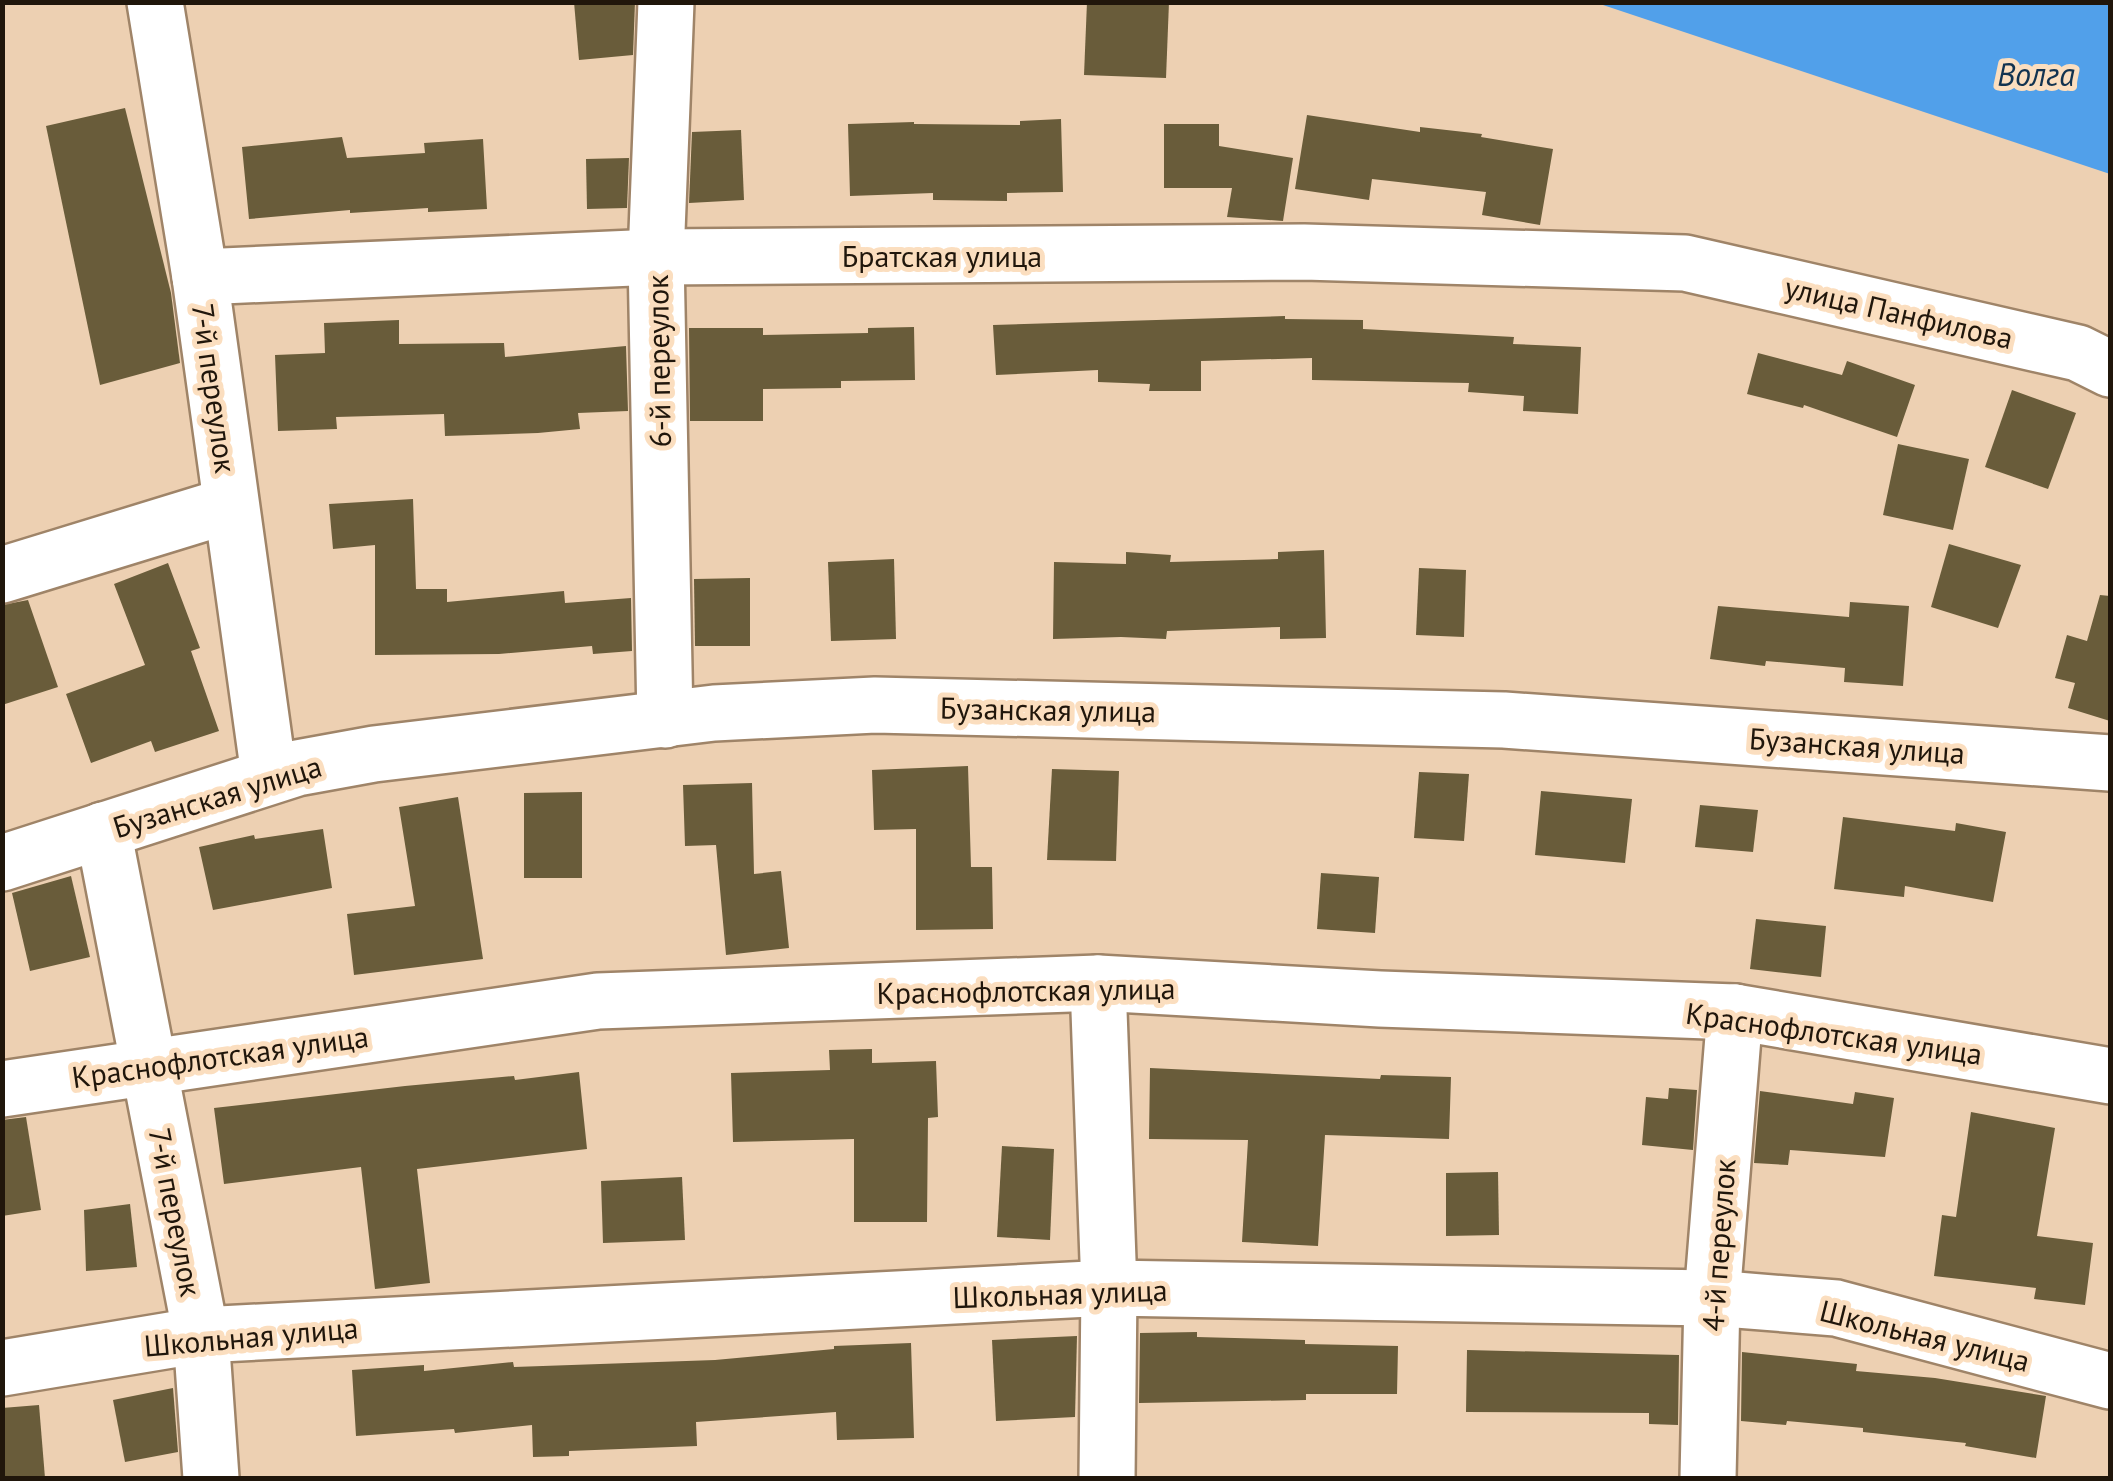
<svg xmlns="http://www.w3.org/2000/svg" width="2113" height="1481" font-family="'PT Sans',sans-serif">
<rect width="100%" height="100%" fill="#edd0b2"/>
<path fill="#51a0ea" d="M 1597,3 L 2110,3 L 2110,174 Z"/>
<g fill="#695c3a">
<path d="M 574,2 L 635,2 L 633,55 L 579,60 Z"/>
<path d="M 1087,2 L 1169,2 L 1166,78 L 1084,75 Z"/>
<path d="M 125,108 L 171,293 L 180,363 L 100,385 L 46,126 Z"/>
<path d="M 1307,115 L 1420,132 L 1420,127 L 1482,134 L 1481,137 L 1553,149 L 1540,225 L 1482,215 L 1486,192 L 1372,179 L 1369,200 L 1295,189 Z"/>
<path d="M 1061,119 L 1063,192 L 1007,193 L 1007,201 L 933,200 L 933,193 L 850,196 L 848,124 L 914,122 L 914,124 L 1020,125 L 1020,121 Z"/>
<path d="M 1164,124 L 1219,124 L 1219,146 L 1293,158 L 1283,221 L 1227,217 L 1232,188 L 1164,188 Z"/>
<path d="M 741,130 L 744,200 L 689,203 L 692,132 Z"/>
<path d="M 342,137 L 347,158 L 425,153 L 424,143 L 483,139 L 487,209 L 428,212 L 428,208 L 350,213 L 350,210 L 249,219 L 242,147 Z"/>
<path d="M 629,158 L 627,208 L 587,209 L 586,159 Z"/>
<path d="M 1285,316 L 1285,319 L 1363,320 L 1363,329 L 1514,337 L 1513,344 L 1581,347 L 1578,414 L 1523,411 L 1524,396 L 1468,392 L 1469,383 L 1312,380 L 1312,358 L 1201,361 L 1201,391 L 1149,391 L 1150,384 L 1098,382 L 1098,370 L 996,375 L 993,325 Z"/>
<path d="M 399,320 L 399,344 L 504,343 L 505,357 L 626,346 L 628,411 L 578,413 L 580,429 L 538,433 L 445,436 L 444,414 L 336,417 L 337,429 L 278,431 L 275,355 L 325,353 L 324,323 Z"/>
<path d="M 914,327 L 915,380 L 841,381 L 841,388 L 763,389 L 763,421 L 690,421 L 689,328 L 763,328 L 763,335 L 868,333 L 868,328 Z"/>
<path d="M 1758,353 L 1842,375 L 1847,361 L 1915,385 L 1897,437 L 1804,405 L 1803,408 L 1747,394 Z"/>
<path d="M 2012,390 L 2076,413 L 2048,489 L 1985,467 Z"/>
<path d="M 1898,444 L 1969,459 L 1953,530 L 1883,515 Z"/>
<path d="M 413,499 L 416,589 L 447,589 L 447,602 L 564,591 L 565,603 L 631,598 L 632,651 L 593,654 L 592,646 L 499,654 L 375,655 L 375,545 L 333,549 L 329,504 Z"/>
<path d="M 1949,544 L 2021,565 L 1998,628 L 1931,607 Z"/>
<path d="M 1324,550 L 1326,638 L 1280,639 L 1280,627 L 1167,631 L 1166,639 L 1121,637 L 1053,639 L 1054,562 L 1126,564 L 1126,552 L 1171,555 L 1170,562 L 1278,559 L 1278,552 Z"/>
<path d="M 894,559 L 896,639 L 831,641 L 828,562 Z"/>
<path d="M 168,563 L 200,648 L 191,651 L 219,731 L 155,752 L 151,741 L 91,763 L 66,694 L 145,665 L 114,584 Z"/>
<path d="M 1419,568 L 1466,570 L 1464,637 L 1416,635 Z"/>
<path d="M 750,578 L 750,646 L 695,646 L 694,579 Z"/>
<path d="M 2100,595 L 2110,596 L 2110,721 L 2068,708 L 2075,683 L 2055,678 L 2067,635 L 2087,641 Z"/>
<path d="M 28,600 L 58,687 L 2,705 L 2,605 Z"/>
<path d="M 1850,602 L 1909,606 L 1903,686 L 1844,682 L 1845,668 L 1766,661 L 1765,666 L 1710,659 L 1718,606 L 1849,617 Z"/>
<path d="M 968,766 L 971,867 L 992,867 L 993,929 L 916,930 L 916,829 L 874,830 L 872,770 Z"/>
<path d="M 1052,769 L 1119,771 L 1116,861 L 1047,860 Z"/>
<path d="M 1419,772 L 1469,774 L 1464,841 L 1414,838 Z"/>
<path d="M 752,783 L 754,874 L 781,871 L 789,948 L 726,955 L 716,845 L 685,846 L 683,785 Z"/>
<path d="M 1541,791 L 1632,799 L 1625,863 L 1535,855 Z"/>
<path d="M 582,792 L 582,878 L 524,878 L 524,793 Z"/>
<path d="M 458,797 L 483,959 L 354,975 L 347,914 L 415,906 L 399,807 Z"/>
<path d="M 1700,805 L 1758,810 L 1753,852 L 1695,847 Z"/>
<path d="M 1843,817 L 1955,831 L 1956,823 L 2006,832 L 1993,902 L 1905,886 L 1904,897 L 1834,889 Z"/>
<path d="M 323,829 L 332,888 L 213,910 L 199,847 L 254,835 L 255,839 Z"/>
<path d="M 1321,873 L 1379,877 L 1375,933 L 1317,929 Z"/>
<path d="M 71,876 L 90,957 L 30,971 L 12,893 Z"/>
<path d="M 1756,919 L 1826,926 L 1821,977 L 1750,969 Z"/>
<path d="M 872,1049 L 872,1063 L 936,1061 L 938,1117 L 928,1118 L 927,1222 L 854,1222 L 854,1139 L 733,1142 L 731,1073 L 830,1070 L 829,1050 Z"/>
<path d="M 1150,1068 L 1380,1079 L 1381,1075 L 1451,1077 L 1449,1139 L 1325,1135 L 1318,1246 L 1242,1242 L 1248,1140 L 1149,1139 Z"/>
<path d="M 579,1072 L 587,1149 L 417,1169 L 430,1283 L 375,1289 L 361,1167 L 224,1184 L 214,1108 L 405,1086 L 514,1076 L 515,1080 Z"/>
<path d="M 1669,1088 L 1697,1090 L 1693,1150 L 1642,1145 L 1646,1097 L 1668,1099 Z"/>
<path d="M 1760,1091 L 1853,1104 L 1855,1092 L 1894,1098 L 1885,1157 L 1790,1150 L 1788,1165 L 1754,1163 Z"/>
<path d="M 1971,1112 L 2055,1128 L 2037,1236 L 2093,1243 L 2085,1305 L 2034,1299 L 2036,1288 L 1934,1276 L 1942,1215 L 1956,1217 Z"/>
<path d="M 26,1117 L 41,1210 L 2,1216 L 2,1120 Z"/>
<path d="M 1002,1146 L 1054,1149 L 1050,1240 L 997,1237 Z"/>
<path d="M 1498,1172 L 1499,1235 L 1446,1236 L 1446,1173 Z"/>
<path d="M 682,1177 L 685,1240 L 603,1243 L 601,1181 Z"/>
<path d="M 130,1204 L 137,1267 L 86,1271 L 84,1210 Z"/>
<path d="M 1197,1332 L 1197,1337 L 1305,1340 L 1305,1344 L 1398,1346 L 1397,1394 L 1306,1394 L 1306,1400 L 1139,1403 L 1140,1333 Z"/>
<path d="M 1077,1336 L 1075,1417 L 996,1421 L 992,1340 Z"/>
<path d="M 911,1343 L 914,1438 L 837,1440 L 836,1412 L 696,1422 L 697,1446 L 569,1451 L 569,1456 L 533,1457 L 532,1425 L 455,1433 L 454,1429 L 356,1436 L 352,1370 L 424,1365 L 424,1371 L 513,1362 L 514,1367 L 715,1360 L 834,1349 L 834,1346 Z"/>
<path d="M 1467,1350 L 1679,1355 L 1678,1425 L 1649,1424 L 1649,1413 L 1466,1412 Z"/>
<path d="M 1742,1352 L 1857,1364 L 1856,1371 L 1935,1378 L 2046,1396 L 2036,1458 L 1965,1446 L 1966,1443 L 1863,1432 L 1863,1428 L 1787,1421 L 1786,1425 L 1741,1421 Z"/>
<path d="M 173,1388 L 178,1452 L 125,1462 L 113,1400 Z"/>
<path d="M 39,1405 L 45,1478 L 2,1478 L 2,1408 Z"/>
</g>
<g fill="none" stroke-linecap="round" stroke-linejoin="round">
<defs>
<g id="minor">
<path d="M 155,2 L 200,277 L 269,775"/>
<path d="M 200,277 L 656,257 L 1304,252 L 1685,263 L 2078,353 L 2110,369"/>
<path d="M 2,575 L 230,505"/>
<path d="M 665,720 L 656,257 L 666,2"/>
<path d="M 103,830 L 201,1335 L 211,1478"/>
<path d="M 2,863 L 297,768 L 374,754 L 714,713 L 875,705 L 1504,720 L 2110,763"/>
<path d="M 1098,983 L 1109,1288 L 1107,1478"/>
<path d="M 2,1089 L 598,1001 L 1098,983 L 1380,999 L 1735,1012 L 2110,1076"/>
<path d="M 2,1368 L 201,1335 L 1109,1288 L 1712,1298 L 1836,1308 L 2110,1381"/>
<path d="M 1708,1478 L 1712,1298 L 1735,1012"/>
</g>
</defs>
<use href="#minor" stroke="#9f8468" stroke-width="60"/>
<use href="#minor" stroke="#fff" stroke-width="55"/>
</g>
<g text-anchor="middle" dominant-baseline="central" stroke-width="10" stroke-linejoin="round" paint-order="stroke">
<g font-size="30" fill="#20160b" stroke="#fbdebf">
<text x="942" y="255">Братская улица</text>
<text transform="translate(1899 312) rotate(13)">улица Панфилова</text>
<text transform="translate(658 361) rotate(-91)">6-й переулок</text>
<text transform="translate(215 388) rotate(82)">7-й переулок</text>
<text transform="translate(1048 709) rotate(1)">Бузанская улица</text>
<text transform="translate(1857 745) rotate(4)">Бузанская улица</text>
<text transform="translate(217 796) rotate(-17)">Бузанская улица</text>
<text transform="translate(1026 990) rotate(-1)">Краснофлотская улица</text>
<text transform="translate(1834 1033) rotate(8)">Краснофлотская улица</text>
<text transform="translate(220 1056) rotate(-8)">Краснофлотская улица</text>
<text transform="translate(176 1212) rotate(79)">7-й переулок</text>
<text transform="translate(1718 1245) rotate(-86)">4-й переулок</text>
<text transform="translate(1060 1293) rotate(-2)">Школьная улица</text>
<text transform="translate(1925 1335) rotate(14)">Школьная улица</text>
<text transform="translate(251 1336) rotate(-5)">Школьная улица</text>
</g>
<g font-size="32" font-style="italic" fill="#123350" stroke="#fbdebf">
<text x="2036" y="74">Волга</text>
</g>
</g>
<rect width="2113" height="1481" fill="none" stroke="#20160b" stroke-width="10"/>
</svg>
